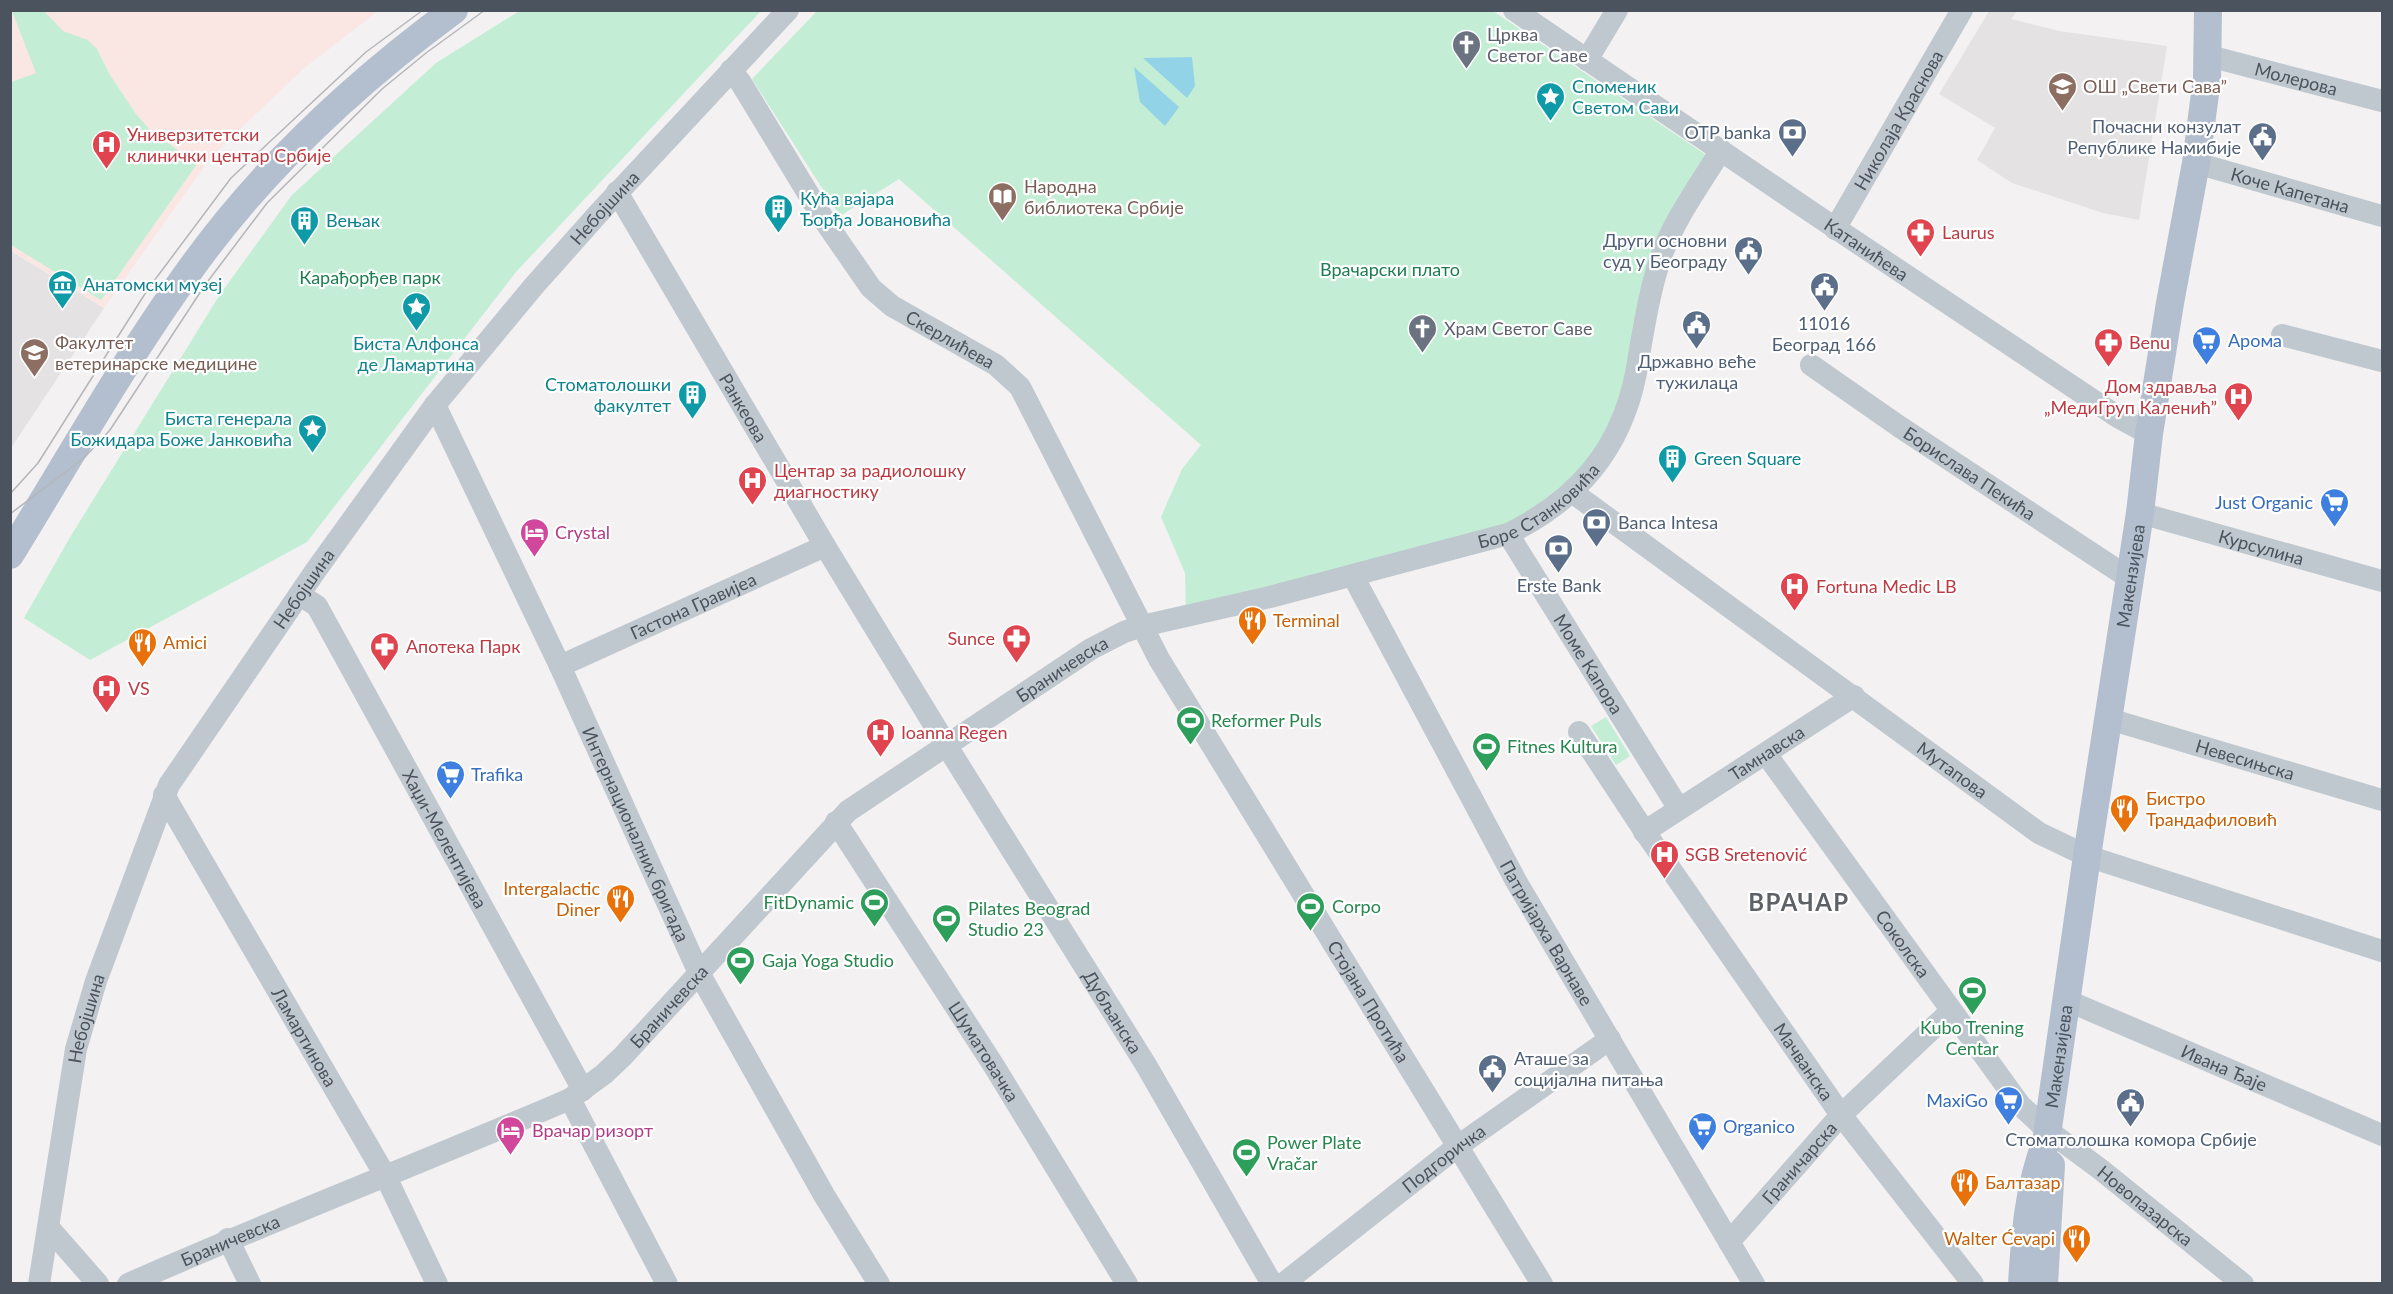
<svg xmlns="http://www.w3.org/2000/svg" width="2393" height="1294" font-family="Lato,sans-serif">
<rect width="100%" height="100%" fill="#f3f1f1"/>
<g fill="#e4e2e3">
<path d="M 1989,11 L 2017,11 L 2011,19 L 2059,31 L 2167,46 L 2139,220 L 2103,213 L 2012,183 L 1977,160 L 1995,128 L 1939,94 Z"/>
<path d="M 11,251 L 104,308 L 11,448 Z"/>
</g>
<path fill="#fae7e4" d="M 10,11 L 378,11 L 303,69 L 211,157 L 104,308 L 11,251 Z"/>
<g fill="#c3eed5">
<path d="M 521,10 L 761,11 L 516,272 L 307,542 L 90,660 L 24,618 L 69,539 L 219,296 L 292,195 L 436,63 Z"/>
<path d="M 12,11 L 44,11 L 63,31 L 88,40 L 97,49 L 110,75 L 136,114 L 150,130 L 197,164 L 101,300 L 11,245 L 11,82 L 36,73 Z"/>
<path d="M 817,11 L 1493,11 L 1715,161 L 1671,234 L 1619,426 L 1532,522 L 1186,617 L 1185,573 L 1161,517 L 1182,469 L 1201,445 L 899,179 L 840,216 L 752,79 Z"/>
<path d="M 1606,717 L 1630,756 L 1616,765 L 1591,726 Z"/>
</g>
<g fill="#92d3e8">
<path d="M 1192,57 L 1195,86 L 1187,98 L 1143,58 Z"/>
<path d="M 1134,67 L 1179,107 L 1165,126 L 1140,102 Z"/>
</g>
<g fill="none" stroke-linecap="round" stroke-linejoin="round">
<g stroke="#c0c8cf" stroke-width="22">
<path id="s1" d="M 1514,10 C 1714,147 1916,283 2118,417 L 2149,434"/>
<path id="s2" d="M 2209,56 L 2382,101"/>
<path d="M 1587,60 L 1617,10"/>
<path id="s3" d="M 731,70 L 741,83 L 826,223 L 871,288 L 892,306 L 996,365 L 1020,387 L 1159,659 L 1542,1284"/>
<path id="s4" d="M 2196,163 L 2382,216"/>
<path id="s5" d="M 617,192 L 825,546 L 950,751 L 1146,1065 L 1272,1284"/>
<path id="s6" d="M 1835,229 L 1962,10"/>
<path d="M 2282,335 L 2382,361"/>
<path id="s7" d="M 1811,365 L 1900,427 L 2129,578"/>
<path id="s8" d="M 435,405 L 560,666 L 699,973 L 824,1195 L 879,1284"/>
<path id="s9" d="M 1572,492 L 2039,833 L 2087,856 L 2382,951"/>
<path id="s10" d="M 2140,513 L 2382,581"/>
<path id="s11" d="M 1508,534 L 1679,809"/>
<path id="s12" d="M 1353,576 L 1516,881 L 1754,1284"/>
<path id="s13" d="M 300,595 L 317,606 L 583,1090"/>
<path id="s14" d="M 560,666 L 825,546"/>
<path id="s15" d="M 2109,719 L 2382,800"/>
<path id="s16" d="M 1579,732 L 1647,835 L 1841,1115 L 1973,1284"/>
<path id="s17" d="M 1766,754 L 2020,1105 L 2046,1129 L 2100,1169 L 2243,1284"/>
<path id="s18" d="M 164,795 L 386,1177 L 437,1284"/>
<path id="s19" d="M 836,822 L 994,1066 L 1127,1284"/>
<path id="s20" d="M 1644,832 L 1854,696"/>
<path id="s21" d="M 2066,1000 L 2382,1135"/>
<path d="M 570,1099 L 667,1284"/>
<path d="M 49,1228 L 98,1284"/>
<path d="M 228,1239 L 250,1284"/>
<path id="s22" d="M 1729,1242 L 1841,1115 L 1951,1011"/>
<path id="s23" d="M 39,1284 L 76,1049 L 96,981 L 169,785 L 316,570 L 435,405 L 533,287 L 597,215 L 788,10"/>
<path id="s24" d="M 128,1284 C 275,1219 424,1162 570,1099 L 604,1074 L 623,1056 L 848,811 L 1091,649 L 1124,632 L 1142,626 L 1270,597 L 1508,534 C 1577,500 1621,450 1636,373 C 1643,334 1648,295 1661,257 C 1673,221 1701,183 1721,150"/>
<path id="s25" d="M 1283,1284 L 1458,1146 L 1610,1039"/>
</g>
<g stroke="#b3bfce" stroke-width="28">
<path d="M 10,555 C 69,459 126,358 192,267 C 264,167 355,83 454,10"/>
<path id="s26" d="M 2022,1284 C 2025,1235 2028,1188 2046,1142 L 2087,856 L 2140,513 L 2149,434 L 2170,303 L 2196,163 L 2207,78 L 2208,10"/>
<path d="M 2044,1284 L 2051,1165"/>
</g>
<g stroke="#b4b6bb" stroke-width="1.5">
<path d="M 10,494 L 38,463 L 148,289 L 231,178 L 366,52 L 423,10"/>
<path d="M 10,514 L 84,458 L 110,430 L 205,285 L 267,203 L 382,89 L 426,53 L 485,10"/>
</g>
</g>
<defs>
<symbol id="church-pin" viewBox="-11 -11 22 30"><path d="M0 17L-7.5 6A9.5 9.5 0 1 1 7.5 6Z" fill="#6b7280" stroke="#fff"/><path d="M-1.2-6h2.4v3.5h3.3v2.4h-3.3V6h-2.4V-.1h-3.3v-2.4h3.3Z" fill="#fff"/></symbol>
<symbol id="school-pin" viewBox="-11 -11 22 30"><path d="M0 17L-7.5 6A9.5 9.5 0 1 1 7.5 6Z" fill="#8d6e63" stroke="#fff"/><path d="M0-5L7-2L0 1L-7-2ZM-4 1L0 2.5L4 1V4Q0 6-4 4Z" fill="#fff"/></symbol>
<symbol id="sight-pin" viewBox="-11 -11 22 30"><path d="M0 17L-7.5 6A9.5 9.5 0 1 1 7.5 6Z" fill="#0f9aa8" stroke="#fff"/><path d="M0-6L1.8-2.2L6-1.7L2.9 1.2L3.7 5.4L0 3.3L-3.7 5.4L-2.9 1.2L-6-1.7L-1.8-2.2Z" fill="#fff"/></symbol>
<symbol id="bank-pin" viewBox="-11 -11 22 30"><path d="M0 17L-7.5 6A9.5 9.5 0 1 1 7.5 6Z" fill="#5c6f8a" stroke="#fff"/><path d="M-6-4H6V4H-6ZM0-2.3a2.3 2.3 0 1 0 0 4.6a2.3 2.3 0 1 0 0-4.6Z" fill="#fff"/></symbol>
<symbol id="civic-pin" viewBox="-11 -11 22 30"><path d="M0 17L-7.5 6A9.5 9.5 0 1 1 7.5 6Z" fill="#5c6f8a" stroke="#fff"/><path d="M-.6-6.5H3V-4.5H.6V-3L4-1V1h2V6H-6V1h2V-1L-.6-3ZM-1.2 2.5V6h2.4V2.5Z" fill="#fff"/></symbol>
<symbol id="hospital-pin" viewBox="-11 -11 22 30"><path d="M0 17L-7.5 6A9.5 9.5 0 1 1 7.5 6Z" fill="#e0444e" stroke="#fff"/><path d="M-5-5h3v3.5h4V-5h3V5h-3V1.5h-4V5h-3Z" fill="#fff"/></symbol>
<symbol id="library-pin" viewBox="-11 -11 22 30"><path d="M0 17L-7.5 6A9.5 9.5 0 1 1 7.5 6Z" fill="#8d6e63" stroke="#fff"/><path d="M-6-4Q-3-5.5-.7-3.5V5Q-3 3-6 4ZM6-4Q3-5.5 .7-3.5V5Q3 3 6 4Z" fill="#fff"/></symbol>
<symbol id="building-pin" viewBox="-11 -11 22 30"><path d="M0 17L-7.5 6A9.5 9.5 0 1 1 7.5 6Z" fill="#0f9aa8" stroke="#fff"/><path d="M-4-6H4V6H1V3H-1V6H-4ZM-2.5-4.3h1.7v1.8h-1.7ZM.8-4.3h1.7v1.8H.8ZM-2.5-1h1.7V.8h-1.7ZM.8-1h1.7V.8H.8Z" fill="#fff"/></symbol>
<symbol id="pharmacy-pin" viewBox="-11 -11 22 30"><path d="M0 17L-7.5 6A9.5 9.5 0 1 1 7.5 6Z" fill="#e0444e" stroke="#fff"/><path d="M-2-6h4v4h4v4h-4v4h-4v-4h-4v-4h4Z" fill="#fff"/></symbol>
<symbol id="museum-pin" viewBox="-11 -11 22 30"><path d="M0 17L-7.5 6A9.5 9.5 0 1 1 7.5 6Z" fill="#0f9aa8" stroke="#fff"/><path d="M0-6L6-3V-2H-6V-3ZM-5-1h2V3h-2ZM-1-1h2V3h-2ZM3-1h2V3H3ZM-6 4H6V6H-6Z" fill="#fff"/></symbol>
<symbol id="supermarket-pin" viewBox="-11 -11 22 30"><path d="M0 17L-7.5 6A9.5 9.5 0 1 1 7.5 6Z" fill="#3f7fe0" stroke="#fff"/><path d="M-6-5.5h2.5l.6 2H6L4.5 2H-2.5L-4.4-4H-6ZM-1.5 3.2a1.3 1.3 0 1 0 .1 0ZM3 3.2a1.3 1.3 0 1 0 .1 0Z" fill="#fff"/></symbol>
<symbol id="university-pin" viewBox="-11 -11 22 30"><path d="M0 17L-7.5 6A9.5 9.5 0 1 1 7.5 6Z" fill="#8d6e63" stroke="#fff"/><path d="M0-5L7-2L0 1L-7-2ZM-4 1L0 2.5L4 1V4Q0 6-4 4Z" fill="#fff"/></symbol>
<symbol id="hotel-pin" viewBox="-11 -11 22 30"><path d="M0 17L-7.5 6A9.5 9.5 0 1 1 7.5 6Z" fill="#d1479c" stroke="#fff"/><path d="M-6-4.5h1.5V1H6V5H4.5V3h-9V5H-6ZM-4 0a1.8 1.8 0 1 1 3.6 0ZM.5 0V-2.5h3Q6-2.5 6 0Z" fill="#fff"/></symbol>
<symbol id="restaurant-pin" viewBox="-11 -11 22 30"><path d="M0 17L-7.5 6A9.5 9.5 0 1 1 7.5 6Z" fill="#e8710a" stroke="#fff"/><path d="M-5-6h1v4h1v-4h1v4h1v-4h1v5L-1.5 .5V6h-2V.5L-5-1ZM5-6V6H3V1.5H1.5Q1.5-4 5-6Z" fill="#fff"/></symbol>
<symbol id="stadium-pin" viewBox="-11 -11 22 30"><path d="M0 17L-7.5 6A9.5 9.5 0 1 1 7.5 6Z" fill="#2e9e5b" stroke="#fff"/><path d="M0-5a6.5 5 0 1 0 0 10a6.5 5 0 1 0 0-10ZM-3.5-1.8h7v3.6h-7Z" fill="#fff"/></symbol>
</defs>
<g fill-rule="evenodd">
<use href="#church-pin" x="1450" y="28" width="33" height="45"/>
<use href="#school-pin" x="2046" y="70" width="33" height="45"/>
<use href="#sight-pin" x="1534" y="80" width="33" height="45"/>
<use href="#bank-pin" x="1776" y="116" width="33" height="45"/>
<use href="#civic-pin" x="2246" y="120" width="33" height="45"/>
<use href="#hospital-pin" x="90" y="128" width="33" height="45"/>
<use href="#library-pin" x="986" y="180" width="33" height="45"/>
<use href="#building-pin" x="762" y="192" width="33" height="45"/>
<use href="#building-pin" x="288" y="204" width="33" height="45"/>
<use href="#pharmacy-pin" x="1904" y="216" width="33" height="45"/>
<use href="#civic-pin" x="1732" y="234" width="33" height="45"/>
<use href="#museum-pin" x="46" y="268" width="33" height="45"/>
<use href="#civic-pin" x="1808" y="270" width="33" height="45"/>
<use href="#sight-pin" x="400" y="290" width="33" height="45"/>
<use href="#civic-pin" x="1680" y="308" width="33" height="45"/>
<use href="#church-pin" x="1406" y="312" width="33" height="45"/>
<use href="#supermarket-pin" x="2190" y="324" width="33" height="45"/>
<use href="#pharmacy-pin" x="2092" y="326" width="33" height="45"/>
<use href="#university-pin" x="18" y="336" width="33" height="45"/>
<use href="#building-pin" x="676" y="378" width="33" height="45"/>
<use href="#hospital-pin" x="2222" y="380" width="33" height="45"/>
<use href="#sight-pin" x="296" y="412" width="33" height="45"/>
<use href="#building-pin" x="1656" y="442" width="33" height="45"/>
<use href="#hospital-pin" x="736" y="464" width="33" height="45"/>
<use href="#supermarket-pin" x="2318" y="486" width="33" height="45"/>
<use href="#bank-pin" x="1580" y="506" width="33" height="45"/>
<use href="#hotel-pin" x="518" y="516" width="33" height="45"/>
<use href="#bank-pin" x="1542" y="532" width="33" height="45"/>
<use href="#hospital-pin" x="1778" y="570" width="33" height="45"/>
<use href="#restaurant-pin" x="1236" y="604" width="33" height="45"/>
<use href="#pharmacy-pin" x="1000" y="622" width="33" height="45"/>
<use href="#restaurant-pin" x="126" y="626" width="33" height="45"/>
<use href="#pharmacy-pin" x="368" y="630" width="33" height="45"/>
<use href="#hospital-pin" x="90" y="672" width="33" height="45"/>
<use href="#stadium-pin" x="1174" y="704" width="33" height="45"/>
<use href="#hospital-pin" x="864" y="716" width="33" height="45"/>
<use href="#stadium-pin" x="1470" y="730" width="33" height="45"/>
<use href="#supermarket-pin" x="434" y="758" width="33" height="45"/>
<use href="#restaurant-pin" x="2108" y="792" width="33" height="45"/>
<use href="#hospital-pin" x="1648" y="838" width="33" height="45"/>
<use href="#restaurant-pin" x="604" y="882" width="33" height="45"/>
<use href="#stadium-pin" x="858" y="886" width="33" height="45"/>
<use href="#stadium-pin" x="1294" y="890" width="33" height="45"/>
<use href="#stadium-pin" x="930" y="902" width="33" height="45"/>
<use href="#stadium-pin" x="724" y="944" width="33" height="45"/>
<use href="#stadium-pin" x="1956" y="974" width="33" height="45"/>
<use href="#civic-pin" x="1476" y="1052" width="33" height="45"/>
<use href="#supermarket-pin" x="1992" y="1084" width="33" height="45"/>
<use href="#civic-pin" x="2114" y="1086" width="33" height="45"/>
<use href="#supermarket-pin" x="1686" y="1110" width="33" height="45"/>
<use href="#hotel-pin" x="494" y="1114" width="33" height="45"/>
<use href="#stadium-pin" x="1230" y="1136" width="33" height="45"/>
<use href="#restaurant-pin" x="1948" y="1166" width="33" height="45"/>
<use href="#restaurant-pin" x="2060" y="1222" width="33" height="45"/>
</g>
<g text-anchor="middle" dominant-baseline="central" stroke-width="4.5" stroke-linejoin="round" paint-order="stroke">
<g font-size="18" fill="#5b616d" stroke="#fff" text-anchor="start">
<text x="1487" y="34">Црква<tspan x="1487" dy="21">Светог Саве</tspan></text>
<text x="1444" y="328">Храм Светог Саве</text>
</g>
<g font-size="18" fill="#4a535e" stroke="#fff">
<text stroke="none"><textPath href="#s2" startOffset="90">Молерова</textPath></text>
<text stroke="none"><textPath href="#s6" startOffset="126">Николаја Краснова</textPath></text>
<text stroke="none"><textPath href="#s4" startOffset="98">Коче Капетана</textPath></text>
<text stroke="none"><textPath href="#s23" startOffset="1242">Небојшина</textPath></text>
<text stroke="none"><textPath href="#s1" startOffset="426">Катанићева</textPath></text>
<text stroke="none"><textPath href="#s3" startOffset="354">Скерлићева</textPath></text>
<text stroke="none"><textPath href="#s5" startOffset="250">Ранкеова</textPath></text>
<text stroke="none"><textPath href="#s7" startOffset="192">Борислава Пекића</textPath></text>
<text stroke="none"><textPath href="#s24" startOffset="1646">Боре Станковића</textPath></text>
<text stroke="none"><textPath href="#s10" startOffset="126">Курсулина</textPath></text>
<text stroke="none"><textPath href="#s26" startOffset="717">Макензијева</textPath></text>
<text stroke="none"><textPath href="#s23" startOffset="756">Небојшина</textPath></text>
<text stroke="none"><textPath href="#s14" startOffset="146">Гастона Гравијеа</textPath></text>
<text stroke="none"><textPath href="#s11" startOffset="153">Моме Капора</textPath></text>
<text stroke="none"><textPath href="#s24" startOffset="1137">Браничевска</textPath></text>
<text stroke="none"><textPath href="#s20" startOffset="146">Тамнавска</textPath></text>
<text stroke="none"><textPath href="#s15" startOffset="142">Невесињска</textPath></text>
<text stroke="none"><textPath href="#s9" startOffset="471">Мутапова</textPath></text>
<text stroke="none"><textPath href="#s8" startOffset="474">Интернационалних бригада</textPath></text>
<text stroke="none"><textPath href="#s13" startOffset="286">Хаџи-Мелентијева</textPath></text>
<text stroke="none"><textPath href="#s12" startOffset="406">Патријарха Варнаве</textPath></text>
<text stroke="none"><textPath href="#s17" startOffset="234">Соколска</textPath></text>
<text stroke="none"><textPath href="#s3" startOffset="1146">Стојана Протића</textPath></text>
<text stroke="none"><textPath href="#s24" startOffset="615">Браничевска</textPath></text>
<text stroke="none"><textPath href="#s5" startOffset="958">Дубљанска</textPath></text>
<text stroke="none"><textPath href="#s23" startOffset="270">Небојшина</textPath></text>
<text stroke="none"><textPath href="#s18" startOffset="280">Ламартинова</textPath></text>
<text stroke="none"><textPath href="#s19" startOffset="273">Шуматовачка</textPath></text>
<text stroke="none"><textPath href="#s26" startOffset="231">Макензијева</textPath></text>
<text stroke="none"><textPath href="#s16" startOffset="399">Мачванска</textPath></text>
<text stroke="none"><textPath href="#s21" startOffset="172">Ивана Ђаје</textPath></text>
<text stroke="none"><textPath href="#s25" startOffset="204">Подгоричка</textPath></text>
<text stroke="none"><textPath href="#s22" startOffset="106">Граничарска</textPath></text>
<text stroke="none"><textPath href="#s17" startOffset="594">Новопазарска</textPath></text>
<text stroke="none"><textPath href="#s24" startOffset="111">Браничевска</textPath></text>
</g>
<g font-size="18" fill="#0d838f" stroke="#fff" text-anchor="start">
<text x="1572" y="86">Споменик<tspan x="1572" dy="21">Светом Сави</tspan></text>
<text x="800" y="198">Кућа вајара<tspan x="800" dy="21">Ђорђа Јовановића</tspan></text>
<text x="326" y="220">Вењак</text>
<text x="83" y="284">Анатомски музеј</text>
<text x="416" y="343" text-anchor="middle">Биста Алфонса<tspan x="416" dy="21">де Ламартина</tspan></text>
<text x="671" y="384" text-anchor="end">Стоматолошки<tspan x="671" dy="21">факултет</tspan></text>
<text x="292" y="418" text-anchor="end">Биста генерала<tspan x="292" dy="21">Божидара Боже Јанковића</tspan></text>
<text x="1694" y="458">Green Square</text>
</g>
<g font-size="18" fill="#785e54" stroke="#fff" text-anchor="start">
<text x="2083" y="86">ОШ „Свети Сава”</text>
<text x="1024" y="186">Народна<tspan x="1024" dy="21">библиотека Србије</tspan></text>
<text x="55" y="342">Факултет<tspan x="55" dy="21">ветеринарске медицине</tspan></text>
</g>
<g font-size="18" fill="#4e5e75" stroke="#fff">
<text x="2241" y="126" text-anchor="end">Почасни конзулат<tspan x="2241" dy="21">Републике Намибије</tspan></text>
<text x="1771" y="132" text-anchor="end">OTP banka</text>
<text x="1727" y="240" text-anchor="end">Други основни<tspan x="1727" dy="21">суд у Београду</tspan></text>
<text x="1824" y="323">11016<tspan x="1824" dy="21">Београд 166</tspan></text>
<text x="1697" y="361">Државно веће<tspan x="1697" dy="21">тужилаца</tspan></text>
<text x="1618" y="522" text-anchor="start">Banca Intesa</text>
<text x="1559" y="585">Erste Bank</text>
<text x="1514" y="1058" text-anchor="start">Аташе за<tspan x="1514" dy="21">социјална питања</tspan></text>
<text x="2131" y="1139">Стоматолошка комора Србије</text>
</g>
<g font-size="18" fill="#be3a42" stroke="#fff" text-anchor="start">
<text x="127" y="134">Универзитетски<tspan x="127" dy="21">клинички центар Србије</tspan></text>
<text x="1942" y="232">Laurus</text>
<text x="2129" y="342">Benu</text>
<text x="2217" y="386" text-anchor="end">Дом здравља<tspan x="2217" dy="21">„МедиГруп Каленић”</tspan></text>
<text x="774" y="470">Центар за радиолошку<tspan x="774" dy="21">диагностику</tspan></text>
<text x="1816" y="586">Fortuna Medic LB</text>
<text x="995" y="638" text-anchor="end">Sunce</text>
<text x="406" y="646">Апотека Парк</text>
<text x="128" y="688">VS</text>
<text x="901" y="732">Ioanna Regen</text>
<text x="1685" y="854">SGB Sretenović</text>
</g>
<g font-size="18" fill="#1c7d51" stroke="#fff">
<text x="1390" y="269">Врачарски плато</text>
<text x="370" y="277">Карађорђев парк</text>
</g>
<g font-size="18" fill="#366cbe" stroke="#fff" text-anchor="start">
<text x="2228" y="340">Арома</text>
<text x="2313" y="502" text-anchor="end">Just Organic</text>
<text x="471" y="774">Trafika</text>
<text x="1988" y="1100" text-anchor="end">MaxiGo</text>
<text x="1723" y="1126">Organico</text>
</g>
<g font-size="18" fill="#b23c85" stroke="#fff" text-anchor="start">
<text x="555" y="532">Crystal</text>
<text x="532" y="1130">Врачар ризорт</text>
</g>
<g font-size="18" fill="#c56008" stroke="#fff" text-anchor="start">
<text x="1273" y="620">Terminal</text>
<text x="163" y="642">Amici</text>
<text x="2146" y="798">Бистро<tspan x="2146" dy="21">Трандафиловић</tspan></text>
<text x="600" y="888" text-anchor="end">Intergalactic<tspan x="600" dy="21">Diner</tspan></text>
<text x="1985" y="1182">Балтазар</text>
<text x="2055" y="1238" text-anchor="end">Walter Ćevapi</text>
</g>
<g font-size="18" fill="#27864d" stroke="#fff" text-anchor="start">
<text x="1211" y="720">Reformer Puls</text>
<text x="1507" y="746">Fitnes Kultura</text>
<text x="854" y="902" text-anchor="end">FitDynamic</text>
<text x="1332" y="906">Corpo</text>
<text x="968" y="908">Pilates Beograd<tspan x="968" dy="21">Studio 23</tspan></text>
<text x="762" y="960">Gaja Yoga Studio</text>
<text x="1972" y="1027" text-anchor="middle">Kubo Trening<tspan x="1972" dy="21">Centar</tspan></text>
<text x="1267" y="1142">Power Plate<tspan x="1267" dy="21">Vračar</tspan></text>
</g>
<g font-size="24" font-weight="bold" letter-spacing="1.5" fill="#5e6166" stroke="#fff">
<text x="1799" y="901">ВРАЧАР</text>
</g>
</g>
<rect width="2393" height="1294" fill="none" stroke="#4a535e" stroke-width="24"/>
</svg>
